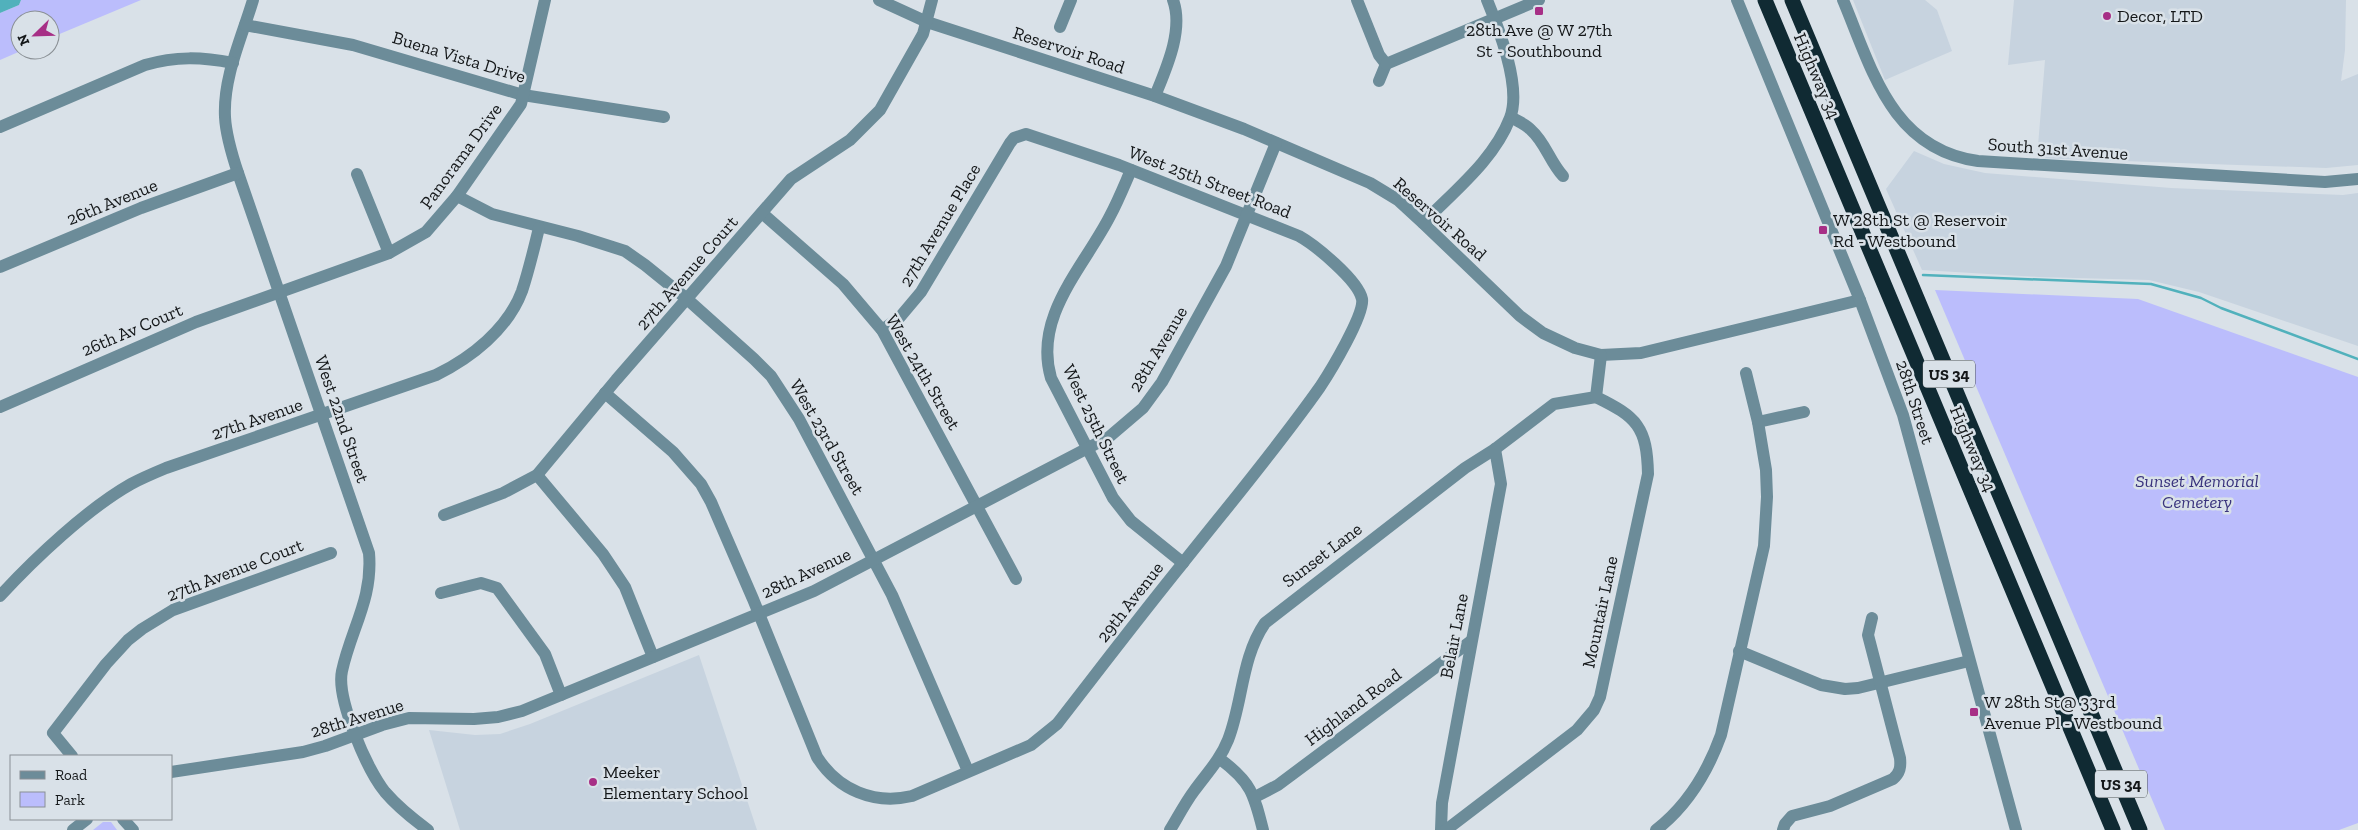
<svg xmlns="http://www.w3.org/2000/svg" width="2358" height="830" font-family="'Zilla Slab',serif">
<rect width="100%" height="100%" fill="#d9e1e8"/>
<g fill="#c7d3df">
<path d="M 1853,0 L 1925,0 L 1937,10 L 1952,51 L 1885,80 Z"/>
<path d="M 2014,0 L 2346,0 L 2345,50 L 2341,81 L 2358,74 L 2358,165 L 2326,168 L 2037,158 L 2045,60 L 2008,65 Z"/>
<path d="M 1914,151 L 1944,164 L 1985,173 L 2171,188 L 2343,195 L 2358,193 L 2358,346 L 2199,292 L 2149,280 L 2039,277 L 1922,270 L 1886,189 Z"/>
<path d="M 699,655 L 757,830 L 460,830 L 429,730 L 475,735 L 500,734 L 530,724 Z"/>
</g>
<g fill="#bbbdfc">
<path d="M 21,0 L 141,0 L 50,38 L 50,20 L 20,20 L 20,50 L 23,50 L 0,60 L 0,13 L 19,5 Z"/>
<path d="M 1935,290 L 2138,299 L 2358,377 L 2358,823 L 2339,830 L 2165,830 Z"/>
<path d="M 103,822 L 111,822 L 117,830 L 93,830 Z"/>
</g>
<path fill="#51b1bc" d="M 0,0 L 21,0 L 19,5 L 0,13 Z"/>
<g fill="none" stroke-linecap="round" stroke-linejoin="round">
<path stroke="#51b1bc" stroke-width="2.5" d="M 1923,275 L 2151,284 L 2201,298 L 2221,308 L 2358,359"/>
<g stroke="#6c8c99" stroke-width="12">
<path d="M 253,0 C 242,37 223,77 225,117 C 226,136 232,155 238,173 L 369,553 C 373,599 351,629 342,671 C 336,698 367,770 385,792 C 397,806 413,819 428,830"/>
<path d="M 879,0 L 927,22 L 1155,96 L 1244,129 L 1370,183 L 1398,200 L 1423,223 L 1520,316 L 1543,333 L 1575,348 L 1601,355 L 1641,353 L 1860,300"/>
<path d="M 1357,0 L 1379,55 L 1386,64 L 1379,81"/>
<path d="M 1737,0 L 1860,300 L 1903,415 L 2016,830"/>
<path d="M 1843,0 C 1872,69 1891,149 1978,161 L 2325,182 L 2358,179"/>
<path d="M 245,25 L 353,45 L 523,95 L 664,117"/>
<path d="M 1060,27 L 1071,0"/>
<path d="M 1386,64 L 1539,0"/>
<path d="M 1155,96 C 1166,69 1184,30 1173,0"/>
<path d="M 1511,117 C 1517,121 1526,124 1531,130 C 1545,142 1550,162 1563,176"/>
<path d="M 0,127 L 145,65 C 176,56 202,57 233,63"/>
<path d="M 1131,170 C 1124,186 1118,201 1110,216 C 1084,267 1033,316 1051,378 L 1113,498 L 1131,521 L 1183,563"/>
<path d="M 357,174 L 389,253"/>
<path d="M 457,196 L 492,214 L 578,236 L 625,251 L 645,265 L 687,299 L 754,359 L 771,376 L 799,419 L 892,595 L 968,771"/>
<path d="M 762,213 L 843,284 L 882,330 L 1016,579"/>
<path d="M 1423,223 C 1454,191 1494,160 1510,118 C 1522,87 1499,29 1487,0"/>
<path d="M 0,267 L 141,208 L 238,173"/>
<path d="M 605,393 L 673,452 L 701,484 L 711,502 L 753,599 L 817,757 C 838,790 874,805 912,796 L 1031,745 L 1057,724 C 1099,670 1140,616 1183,563 C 1229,505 1277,448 1320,387 C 1330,372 1365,314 1362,299 C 1358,280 1315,245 1299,236 L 1119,165 L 1026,134 L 1014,138 L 1010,143 L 921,292 L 900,317 L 882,330"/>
<path d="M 0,407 L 196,322 L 389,253 L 426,232 L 457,196 L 521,104 L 545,0"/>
<path d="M 1758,422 L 1804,412"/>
<path d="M 537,475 L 603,554 L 625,587 L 653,657"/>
<path d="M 444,515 L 503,493 L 537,475 L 616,380 L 791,179 L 850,140 L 880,110 L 923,34 L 932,0"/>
<path d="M 441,593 L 481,583 L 497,588 L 545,654 L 561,695"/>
<path d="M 0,596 C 34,559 87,509 131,484 C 142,478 154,473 166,468 L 436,375 C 471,358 508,329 522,291 C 529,270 534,248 539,228"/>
<path d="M 1739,651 L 1821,685 L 1845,689 L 1858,688 L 1969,661"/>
<path d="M 72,756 L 53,733 L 106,664 L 128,640 L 142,629 L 173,610 L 331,553"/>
<path d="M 1220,759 C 1251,782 1254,794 1263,830"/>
<path d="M 171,772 L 303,752 L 325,746 L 382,725 L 409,718 L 474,719 L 498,717 L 522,711 L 814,591 L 1109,437 L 1143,408 L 1162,382 L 1226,266 L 1276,143"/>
<path d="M 1255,797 L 1278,785 L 1471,641"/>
<path d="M 123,819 L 133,830"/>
<path d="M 73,830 L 87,819"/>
<path d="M 1170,830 C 1178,817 1185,803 1194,791 C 1207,773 1220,760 1228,740 C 1243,702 1241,658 1265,623 L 1465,468 L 1495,449 L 1554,404 L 1596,397"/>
<path d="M 1441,830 L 1442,803 L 1501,484 L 1495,449"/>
<path d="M 1446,830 L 1577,730 L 1594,710 L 1600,697 L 1648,474 C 1647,427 1637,417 1596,397 L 1601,355"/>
<path d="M 1656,830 C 1687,806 1708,771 1721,735 L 1764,546 L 1767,497 L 1766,470 L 1758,422 L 1746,373"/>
<path d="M 1783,830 L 1785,824 L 1792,816 L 1830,806 L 1893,779 C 1900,773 1901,767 1900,758 L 1868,635 L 1872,618"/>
</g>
<g stroke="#102a33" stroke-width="15">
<path d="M 1765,0 L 2113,830"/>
<path d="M 1792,0 L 2140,830"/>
</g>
</g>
<g fill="#a72f86" stroke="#d9e1e8" stroke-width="2">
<rect x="1534" y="6" width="10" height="10" rx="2.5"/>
<circle cx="2107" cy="16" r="5"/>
<rect x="1818" y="225" width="10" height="10" rx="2.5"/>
<rect x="1969" y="707" width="10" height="10" rx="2.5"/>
<circle cx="593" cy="782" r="5"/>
</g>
<g text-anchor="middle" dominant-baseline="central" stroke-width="5" stroke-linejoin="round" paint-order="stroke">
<g fill="#d9e1e8" stroke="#4f5457" stroke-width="1">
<rect x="1923" y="360.5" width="52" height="27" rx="4"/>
<rect x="2095" y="770.5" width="52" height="27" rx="4"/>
</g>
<g font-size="16" font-weight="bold" fill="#141719">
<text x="1949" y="374">US 34</text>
<text x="2121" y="784">US 34</text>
</g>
<g font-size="18" fill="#141719" stroke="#d9e1e8" text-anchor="start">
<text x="2117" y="16">Decor, LTD</text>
<text x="1539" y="30" text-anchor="middle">28th Ave @ W 27th<tspan x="1539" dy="21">St - Southbound</tspan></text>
<text x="1833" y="220">W 28th St @ Reservoir<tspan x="1833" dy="21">Rd - Westbound</tspan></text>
<text x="1984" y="702">W 28th St@ 33rd<tspan x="1984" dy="21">Avenue Pl - Westbound</tspan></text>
<text x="603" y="772">Meeker<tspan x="603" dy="21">Elementary School</tspan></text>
</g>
<g font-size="18" fill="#141719" stroke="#d9e1e8">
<text transform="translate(1069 50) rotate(18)">Reservoir Road</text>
<text transform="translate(459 57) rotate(17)">Buena Vista Drive</text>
<text transform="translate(1817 76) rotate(67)">Highway 34</text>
<text transform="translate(2058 149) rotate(4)">South 31st Avenue</text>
<text transform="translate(461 156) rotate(-54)">Panorama Drive</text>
<text transform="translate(1210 182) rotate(21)">West 25th Street Road</text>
<text transform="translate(112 202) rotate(-22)">26th Avenue</text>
<text transform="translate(1440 219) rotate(41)">Reservoir Road</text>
<text transform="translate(940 225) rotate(-59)">27th Avenue Place</text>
<text transform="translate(687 273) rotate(-49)">27th Avenue Court</text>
<text transform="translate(132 330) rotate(-23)">26th Av Court</text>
<text transform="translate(1158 349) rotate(-59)">28th Avenue</text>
<text transform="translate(923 372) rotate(60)">West 24th Street</text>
<text transform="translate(1915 402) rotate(72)">28th Street</text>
<text transform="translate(257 419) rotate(-19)">27th Avenue</text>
<text transform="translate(342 419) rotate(71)">West 22nd Street</text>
<text transform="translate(1096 424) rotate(64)">West 25th Street</text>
<text transform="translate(827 437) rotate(60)">West 23rd Street</text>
<text transform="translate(1973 449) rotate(67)">Highway 34</text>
<text transform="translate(1322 555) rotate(-37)">Sunset Lane</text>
<text transform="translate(235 570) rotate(-21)">27th Avenue Court</text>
<text transform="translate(806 573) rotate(-25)">28th Avenue</text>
<text transform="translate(1130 602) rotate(-52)">29th Avenue</text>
<text transform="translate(1600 612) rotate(-78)">Mountair Lane</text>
<text transform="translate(1454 636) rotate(-79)">Belair Lane</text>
<text transform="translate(1353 707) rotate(-37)">Highland Road</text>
<text transform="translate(357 718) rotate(-17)">28th Avenue</text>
</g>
<g font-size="18" font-style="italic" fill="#39337d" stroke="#d9e1e8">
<text x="2197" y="481">Sunset Memorial<tspan x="2197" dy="21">Cemetery</tspan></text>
</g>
</g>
<rect x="10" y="755" width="162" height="65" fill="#d9e1e8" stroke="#8a9095"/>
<rect x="20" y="771" width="25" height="8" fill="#6c8c99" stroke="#8a9095"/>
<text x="55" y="780" font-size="15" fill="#141719">Road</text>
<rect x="20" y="792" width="25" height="15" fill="#bbbdfc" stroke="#8a9095"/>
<text x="55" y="805" font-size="15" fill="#141719">Park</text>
<g transform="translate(35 35) rotate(247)"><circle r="24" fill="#d9e1e8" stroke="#8a9095"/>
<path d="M0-4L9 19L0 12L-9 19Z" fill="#a72f86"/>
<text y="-8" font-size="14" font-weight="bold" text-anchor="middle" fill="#141719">N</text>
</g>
</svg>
